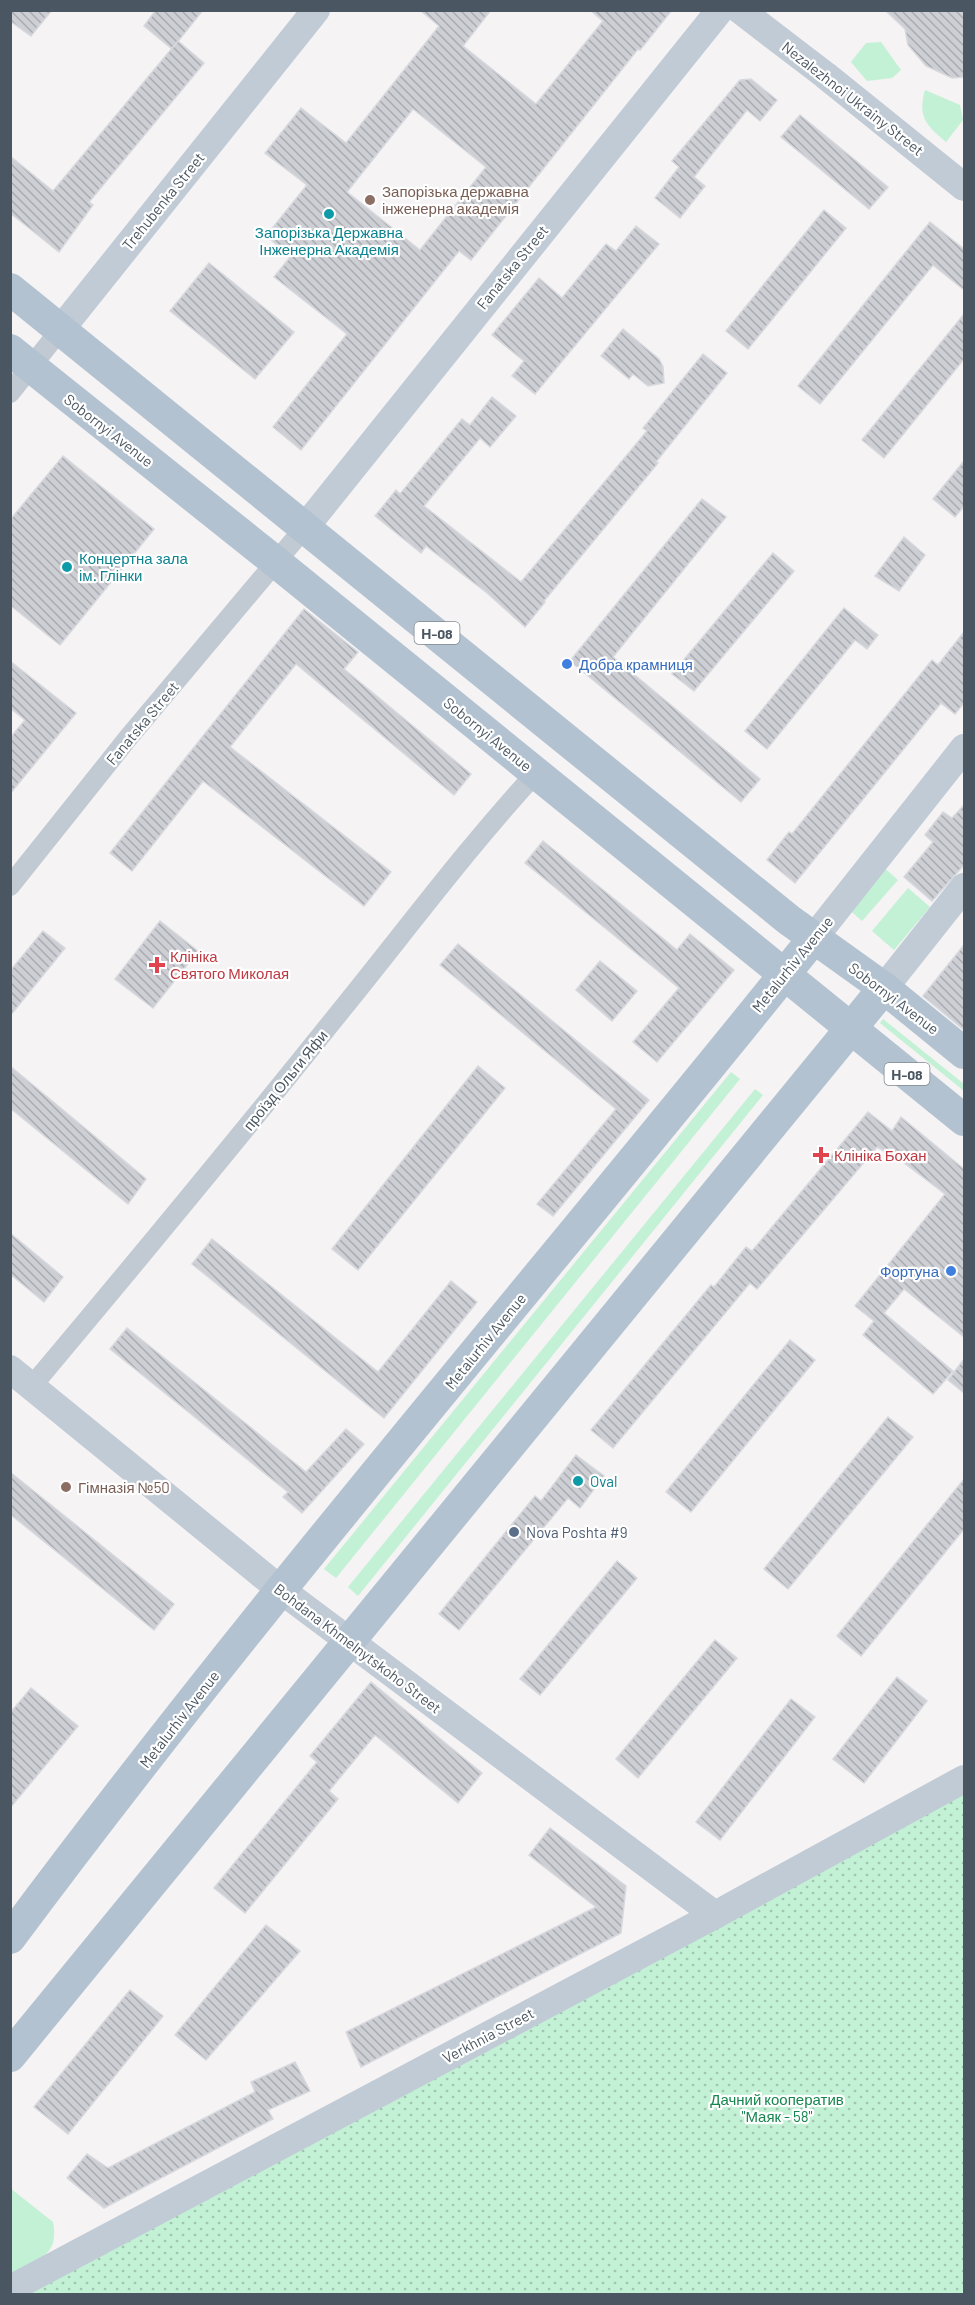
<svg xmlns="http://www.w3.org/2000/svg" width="975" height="2305" font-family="Barlow,sans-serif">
<defs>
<pattern id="garden-dots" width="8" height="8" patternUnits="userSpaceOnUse" patternTransform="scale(1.5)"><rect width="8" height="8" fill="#c3f1d5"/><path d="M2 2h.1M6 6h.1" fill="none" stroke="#a0c6b0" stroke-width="1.8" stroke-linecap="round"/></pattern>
<pattern id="building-back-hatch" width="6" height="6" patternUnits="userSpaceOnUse" patternTransform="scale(1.5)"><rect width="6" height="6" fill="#cdcfd5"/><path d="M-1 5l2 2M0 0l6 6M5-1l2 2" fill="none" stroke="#a8abb0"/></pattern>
</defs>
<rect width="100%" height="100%" fill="#f5f3f3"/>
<g fill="#c3f1d5">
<path d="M 881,42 L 901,70 L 892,78 L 867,81 L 851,62 L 866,43 Z"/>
<path d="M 925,90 L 960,105 L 963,120 L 946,142 C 927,126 917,117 925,90 Z"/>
<path d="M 881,865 L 898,880 L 862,921 L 845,906 Z"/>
<path d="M 908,888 L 930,907 L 894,950 L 872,931 Z"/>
<path d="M 883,1019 L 964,1084 L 964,1091 L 880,1023 Z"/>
<path d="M 731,1072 L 740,1079 L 336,1578 L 324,1569 Z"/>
<path d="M 755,1089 L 763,1095 L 358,1596 L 348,1587 Z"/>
<path d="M 10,2188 L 53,2222 C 60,2257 36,2260 10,2274 Z"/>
</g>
<path fill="url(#garden-dots)" d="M 964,1794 L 964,2294 L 30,2294 Z"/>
<g fill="url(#building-back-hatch)" stroke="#d7d9de" stroke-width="1.5" fill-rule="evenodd">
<path d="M 10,10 L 52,10 L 31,36 L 10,21 Z"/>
<path d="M 156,10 L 203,10 L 172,49 L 144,26 Z"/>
<path d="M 420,10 L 491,10 L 463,46 L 536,104 L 603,21 L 590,10 L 672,10 L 640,50 L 638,49 L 471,260 L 459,251 L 301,450 L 273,427 L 347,334 L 274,277 L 291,256 L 266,236 L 307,185 L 265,153 L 301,108 L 346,143 L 439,26 ZM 413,109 L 486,167 L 420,250 L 347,192 Z"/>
<path d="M 885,10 L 964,10 L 964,77 L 952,78 L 926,66 L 908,45 L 905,29 Z"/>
<path d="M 178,41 L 204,63 L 89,202 L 93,205 L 59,252 L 10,213 L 10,156 L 53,191 Z"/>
<path d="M 751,79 L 777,100 L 760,121 L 747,110 L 694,177 L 705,186 L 680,218 L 655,198 L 679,167 L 672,161 L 740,80 Z"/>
<path d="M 800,115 L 888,187 L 869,209 L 781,137 Z"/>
<path d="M 824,210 L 846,228 L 748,349 L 726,331 Z"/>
<path d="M 930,222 L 964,249 L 964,290 L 933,265 L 820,404 L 798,386 Z"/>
<path d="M 636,226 L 659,244 L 535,394 L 512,376 L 524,361 L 492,335 L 539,278 L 562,298 L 606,244 L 616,251 Z"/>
<path d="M 209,263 L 294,332 L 255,379 L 170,311 Z"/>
<path d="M 964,314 L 964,359 L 884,458 L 862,440 Z"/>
<path d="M 623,329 L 659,359 L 663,367 L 664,383 L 648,386 L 633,374 L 629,379 L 601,356 Z"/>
<path d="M 703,354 L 727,373 L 656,462 L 658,463 L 544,601 L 545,602 L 525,627 L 487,593 L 426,546 L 421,553 L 375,516 L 396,490 L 400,494 L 462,419 L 470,425 L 492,397 L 516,416 L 490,447 L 480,438 L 424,506 L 521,582 L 647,431 L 643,428 Z"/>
<path d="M 63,456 L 154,529 L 60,645 L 10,605 L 10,520 Z"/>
<path d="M 964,461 L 964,506 L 955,517 L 933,499 Z"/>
<path d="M 702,499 L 726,517 L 613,657 L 760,779 L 741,802 L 570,661 Z"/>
<path d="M 904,537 L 925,555 L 899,591 L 875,576 Z"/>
<path d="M 773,553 L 794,571 L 694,691 L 672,674 Z"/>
<path d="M 844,608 L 878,635 L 867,649 L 855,640 L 767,749 L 745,731 Z"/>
<path d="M 304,609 L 358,652 L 344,669 L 471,774 L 454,795 L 296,664 L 230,747 L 391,872 L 364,906 L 203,781 L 132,871 L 110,853 Z"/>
<path d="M 964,632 L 964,703 L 955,714 L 941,703 L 795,883 L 767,860 L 789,832 L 792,834 L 932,660 L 938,665 Z"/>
<path d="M 10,661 L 76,713 L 10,794 L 10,738 L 25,720 L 10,708 Z"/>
<path d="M 964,805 L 964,865 L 932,901 L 904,877 L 933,842 L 925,835 L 943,812 L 952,818 Z"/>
<path d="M 543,841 L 677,950 L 690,934 L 734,970 L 657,1062 L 633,1042 L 679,988 L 525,863 Z"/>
<path d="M 160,921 L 198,951 L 153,1008 L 115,979 Z"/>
<path d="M 43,931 L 65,948 L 10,1016 L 10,971 Z"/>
<path d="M 458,944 L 649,1100 L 553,1216 L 537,1204 L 616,1109 L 440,965 Z"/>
<path d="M 964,945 L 964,1030 L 923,996 Z"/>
<path d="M 600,961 L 637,991 L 612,1021 L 576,990 Z"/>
<path d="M 10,1066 L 146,1179 L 128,1204 L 10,1108 Z"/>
<path d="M 478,1066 L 505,1088 L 358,1270 L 332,1249 Z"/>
<path d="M 868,1112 L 892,1131 L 901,1117 L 964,1169 L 964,1337 L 904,1289 L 884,1313 L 953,1371 L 933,1394 L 863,1335 L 874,1321 L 855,1306 L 945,1194 L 899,1159 L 877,1147 L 757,1289 L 750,1283 L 613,1448 L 591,1430 L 711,1285 L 714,1287 L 746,1247 L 752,1251 Z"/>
<path d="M 10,1233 L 63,1277 L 44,1302 L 10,1274 Z"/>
<path d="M 212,1239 L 378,1372 L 451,1281 L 477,1302 L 384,1418 L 192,1264 Z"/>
<path d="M 127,1328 L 306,1472 L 346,1429 L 364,1444 L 302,1513 L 283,1497 L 288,1492 L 110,1349 Z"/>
<path d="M 790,1340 L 815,1360 L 691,1512 L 666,1492 Z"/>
<path d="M 964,1359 L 964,1393 L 948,1380 Z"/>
<path d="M 888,1417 L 913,1437 L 788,1589 L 764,1569 Z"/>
<path d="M 576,1455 L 604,1476 L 580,1508 L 568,1498 L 459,1630 L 439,1614 L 535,1496 L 541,1501 Z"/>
<path d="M 10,1472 L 174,1604 L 154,1630 L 10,1514 Z"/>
<path d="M 964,1479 L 964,1529 L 861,1656 L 837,1636 Z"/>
<path d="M 617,1561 L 637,1578 L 540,1695 L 520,1679 Z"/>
<path d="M 715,1640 L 737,1658 L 638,1778 L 616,1759 Z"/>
<path d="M 897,1677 L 927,1701 L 864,1783 L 833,1759 Z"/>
<path d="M 371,1682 L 482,1773 L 458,1803 L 375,1735 L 329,1791 L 338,1799 L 245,1913 L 214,1888 L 317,1762 L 310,1756 Z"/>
<path d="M 31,1688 L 78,1726 L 10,1808 L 10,1713 Z"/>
<path d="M 791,1699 L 815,1717 L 720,1840 L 696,1822 Z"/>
<path d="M 550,1828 L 626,1886 L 621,1933 L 361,2067 L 346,2032 L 596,1907 L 529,1855 Z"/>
<path d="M 266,1925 L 300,1951 L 206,2060 L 175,2035 Z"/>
<path d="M 130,1990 L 163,2016 L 68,2134 L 34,2107 Z"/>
<path d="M 295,2062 L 310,2091 L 268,2110 L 273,2119 L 104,2208 L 67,2178 L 87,2154 L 108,2168 L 255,2092 L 251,2082 Z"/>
</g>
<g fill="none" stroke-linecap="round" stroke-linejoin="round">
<g stroke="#c1cad2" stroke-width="20">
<path d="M 10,393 L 61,329"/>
<path d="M 10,886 L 128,738 L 306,526"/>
<path d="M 32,1386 C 137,1261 241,1135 343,1008 C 407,929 467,848 536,773"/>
</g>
<g stroke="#c1cbd6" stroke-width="28">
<path d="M 740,10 L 825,75 L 964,187"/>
<path d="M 61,329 L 316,10"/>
<path d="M 306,526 L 720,10"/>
<path d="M 813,939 L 964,748"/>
<path d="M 884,988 L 964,887"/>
<path d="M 10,1369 L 281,1590 L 715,1915"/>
<path d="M 10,2289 L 715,1915 L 964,1779"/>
</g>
<g stroke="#b3c2d1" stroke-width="32">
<path d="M 10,289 L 789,920 L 884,988 L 964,1053"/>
<path d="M 10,350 L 277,563 L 964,1120"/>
<path d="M 10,1938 C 265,1595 546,1272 813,939"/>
<path d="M 10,2056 L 884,988"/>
</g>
</g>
<g fill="#8d6e63" stroke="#fff" stroke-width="2">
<circle cx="370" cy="200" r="6"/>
<circle cx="66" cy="1487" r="6"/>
</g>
<g fill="#0f9aa8" stroke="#fff" stroke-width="2">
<circle cx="329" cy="214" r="6"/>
<circle cx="67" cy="567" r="6"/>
<circle cx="578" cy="1481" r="6"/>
</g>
<g fill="#3f7fe0" stroke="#fff" stroke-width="2">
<circle cx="567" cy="664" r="6"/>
<circle cx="951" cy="1271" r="6"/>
</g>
<g fill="#e0444e" stroke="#fff" stroke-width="2">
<path d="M154 956h6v6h6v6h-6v6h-6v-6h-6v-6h6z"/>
<path d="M818 1146h6v6h6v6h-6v6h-6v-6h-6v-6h6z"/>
</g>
<circle fill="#5c6f8a" stroke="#fff" stroke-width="2" cx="514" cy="1532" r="6"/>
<g text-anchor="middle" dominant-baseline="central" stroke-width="4.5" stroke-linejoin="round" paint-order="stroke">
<g fill="#fff" stroke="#808990" stroke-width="1.5">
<rect x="414.5" y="622" width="45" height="22" rx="4.5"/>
<rect x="884.5" y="1063" width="45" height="22" rx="4.5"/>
</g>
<g font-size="14" font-weight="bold" fill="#4a5661">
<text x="437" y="633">Н-08</text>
<text x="907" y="1074">Н-08</text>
</g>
<g font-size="15" fill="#4a5661" stroke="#fff">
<text transform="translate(853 98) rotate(38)">Nezalezhnoi Ukrainy Street</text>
<text transform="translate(163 201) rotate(-51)">Trehubenka Street</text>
<text transform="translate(512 267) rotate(-51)">Fanatska Street</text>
<text transform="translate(109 430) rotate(38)">Sobornyi Avenue</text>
<text transform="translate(142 723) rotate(-50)">Fanatska Street</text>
<text transform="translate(488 734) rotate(39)">Sobornyi Avenue</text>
<text transform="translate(792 964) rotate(-51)">Metalurhiv Avenue</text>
<text transform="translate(894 998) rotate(37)">Sobornyi Avenue</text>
<text transform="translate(285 1080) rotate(-51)">проїзд Ольги Яфи</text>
<text transform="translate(485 1341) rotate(-51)">Metalurhiv Avenue</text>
<text transform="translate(358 1648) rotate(37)">Bohdana Khmelnytskoho Street</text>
<text transform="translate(179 1719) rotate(-52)">Metalurhiv Avenue</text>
<text transform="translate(488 2035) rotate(-28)">Verkhnia Street</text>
</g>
<g font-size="15" fill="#785e54" stroke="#fff" text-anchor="start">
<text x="382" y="191">Запорізька державна<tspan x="382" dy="17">інженерна академія</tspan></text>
<text x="78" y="1487">Гімназія №50</text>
</g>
<g font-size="15" fill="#0d838f" stroke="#fff" text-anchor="start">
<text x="329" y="232" text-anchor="middle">Запорізька Державна<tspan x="329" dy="17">Інженерна Академія</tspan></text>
<text x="79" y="558">Концертна зала<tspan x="79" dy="17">ім. Глінки</tspan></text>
<text x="590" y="1481">Oval</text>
</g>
<g font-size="15" fill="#366cbe" stroke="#fff" text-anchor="start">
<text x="579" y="664">Добра крамниця</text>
<text x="939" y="1271" text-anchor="end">Фортуна</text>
</g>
<g font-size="15" fill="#be3a42" stroke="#fff" text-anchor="start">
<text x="170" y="956">Клініка<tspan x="170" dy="17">Святого Миколая</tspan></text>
<text x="834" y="1155">Клініка Бохан</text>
</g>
<g font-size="15" fill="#4e5e75" stroke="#fff" text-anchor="start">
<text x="526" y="1532">Nova Poshta #9</text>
</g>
<g font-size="15" fill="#17864f" stroke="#fff">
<text x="777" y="2099">Дачний кооператив<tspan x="777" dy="17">"Маяк - 58"</tspan></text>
</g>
</g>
<rect width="975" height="2305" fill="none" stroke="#4a5661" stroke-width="24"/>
</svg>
